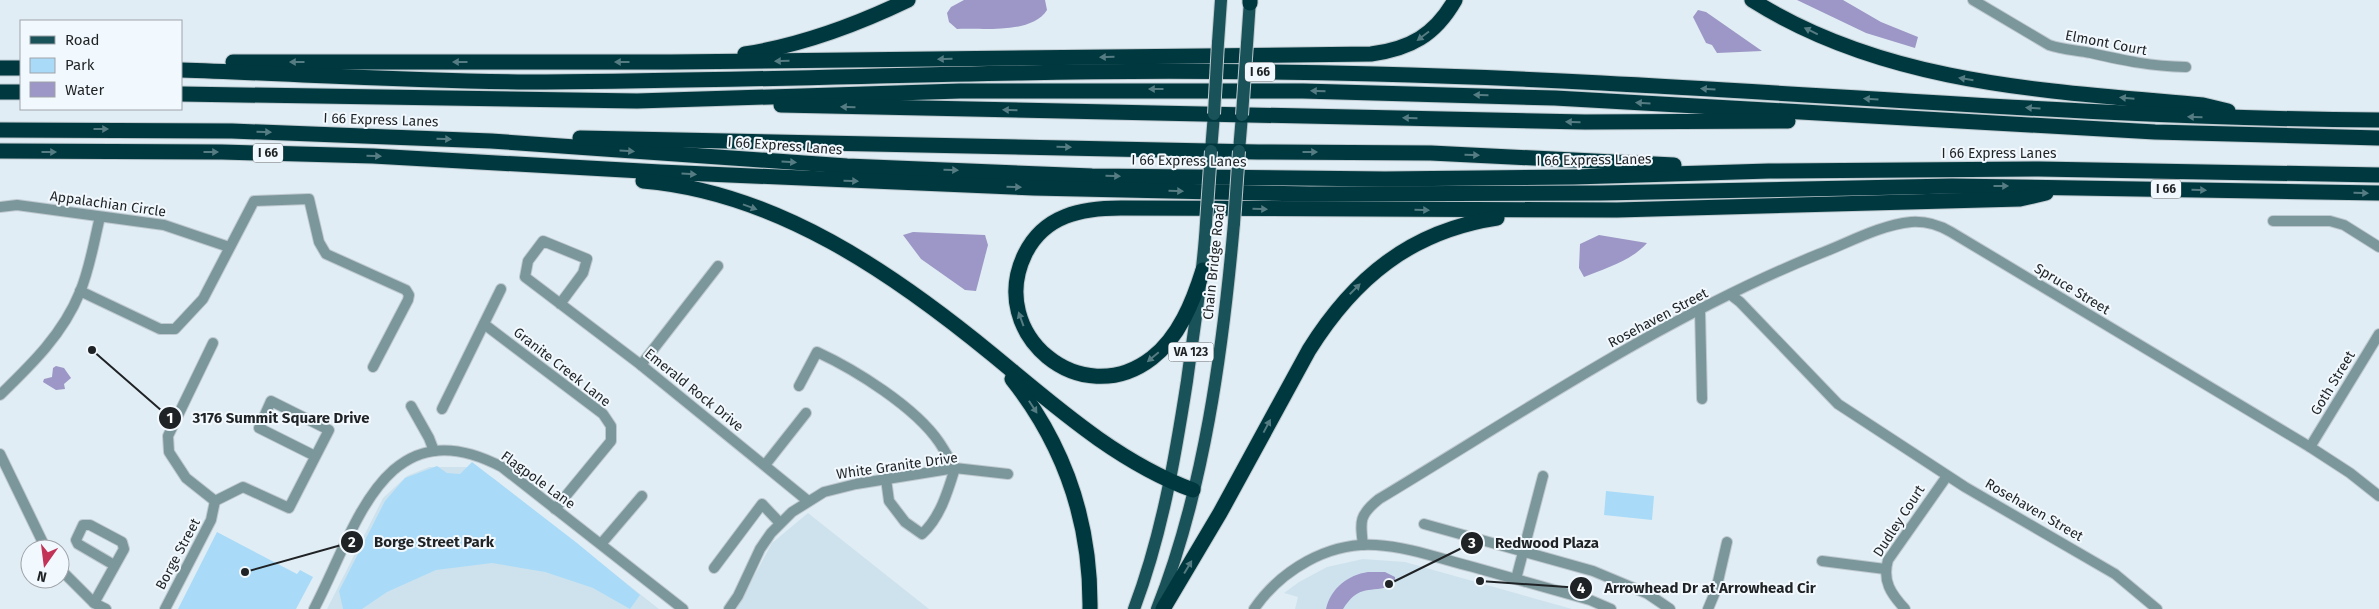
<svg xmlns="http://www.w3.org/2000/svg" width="2379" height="609" font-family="'Fira Sans',sans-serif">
<rect width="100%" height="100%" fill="#e1edf4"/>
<g fill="#cee2ee">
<path d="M 429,467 L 466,467 L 493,478 L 659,609 L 327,609 L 383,498 L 407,476 Z"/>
<path d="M 808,513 L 929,609 L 736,609 L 772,543 Z"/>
<path d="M 1363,559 L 1405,562 L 1572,609 L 1295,609 L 1298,597 L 1284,593 L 1299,582 L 1327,567 Z"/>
</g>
<g fill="#a9dbf8">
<path d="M 472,462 L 577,543 L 640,595 L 630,609 L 593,588 L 545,572 L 492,563 L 436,570 L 387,592 L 362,609 L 343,609 L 339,591 L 385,501 L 405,478 L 437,466 L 447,473 L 460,474 Z"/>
<path d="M 1606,491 L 1654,496 L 1652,520 L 1604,515 Z"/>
<path d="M 217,532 L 297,574 L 300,570 L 313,577 L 296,609 L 178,609 Z"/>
</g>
<g fill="#9c97c6">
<path d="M 964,0 L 1045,0 L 1047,10 C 1032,34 984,28 957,29 L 949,22 L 947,13 L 951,7 Z"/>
<path d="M 1797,0 L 1843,0 L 1881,22 L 1918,37 L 1915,48 L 1866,33 Z"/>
<path d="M 1698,10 L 1706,12 L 1762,51 L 1717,53 L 1712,45 L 1706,43 L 1693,17 Z"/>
<path d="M 913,232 L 985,235 L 988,245 L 976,291 L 965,290 L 921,259 L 903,235 Z"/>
<path d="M 1599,235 L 1647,243 C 1631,261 1606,268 1584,277 L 1579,268 L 1580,244 Z"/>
<path d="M 56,366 L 64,368 L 71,378 L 64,384 L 65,389 L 56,390 L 43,382 L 44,379 L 52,377 L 53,368 Z"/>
<path d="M 1368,572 L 1385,572 L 1395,577 L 1395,580 L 1389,587 C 1366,592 1358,586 1343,609 L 1326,609 C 1331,588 1348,575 1368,572 Z"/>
</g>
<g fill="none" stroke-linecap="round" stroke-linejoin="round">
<defs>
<g id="street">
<path d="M 1973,0 L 2049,45 C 2063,50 2077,50 2091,53 C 2126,61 2150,66 2186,67"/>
<path d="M 0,207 L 17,205 L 164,225 L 229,247"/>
<path d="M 2273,221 L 2330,221 L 2344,225 L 2379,247"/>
<path d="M 80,291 L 160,329 L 175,329 L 203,299 L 254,201 L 309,199 L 319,242 L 326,254 L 406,290 L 409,295 L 408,300 L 373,367"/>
<path d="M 1731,295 L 1740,302 L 1838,404 L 1965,487 L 2115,574 L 2157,609"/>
<path d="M 560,304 L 583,273 L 587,259 L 543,241 L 528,261 L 525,277 L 641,365 L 808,501"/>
<path d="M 1700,310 L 1702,399"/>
<path d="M 484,324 L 603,414 L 611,426 L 611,441 L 555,509"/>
<path d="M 213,343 L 168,436 L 169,452 L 186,478 L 215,501"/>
<path d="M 641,365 L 718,266"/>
<path d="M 799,386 L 817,352 C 856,370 915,407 939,442 C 945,451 950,460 955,468 C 948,491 940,518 922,534 L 905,522 L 889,501 L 886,479"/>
<path d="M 0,395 C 32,364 63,334 80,292 C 90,268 94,241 100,217"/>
<path d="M 411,406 L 429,438 L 434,451"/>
<path d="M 442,409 L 501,289"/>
<path d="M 2310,447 L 2379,334"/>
<path d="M 0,454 L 46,549"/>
<path d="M 765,465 L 806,413"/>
<path d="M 215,501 L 243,487 L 289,508 L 329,430 L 271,401 L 259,428 L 315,456"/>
<path d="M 1424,524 L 1593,571 L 1648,594 L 1670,609"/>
<path d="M 601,544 L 642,496"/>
<path d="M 1363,545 C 1360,521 1359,515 1379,499 C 1522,413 1663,317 1819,254 C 1848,243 1880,225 1911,222 C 1926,221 1939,225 1951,232 L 2310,447 L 2350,473 L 2379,496"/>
<path d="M 1822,561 L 1885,569"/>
<path d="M 714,568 L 762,504 L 780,523"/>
<path d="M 60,569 L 94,603 L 106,609"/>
<path d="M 1516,579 L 1543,476"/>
<path d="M 94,603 L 124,549 L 122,542 L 90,525 L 83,525 L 76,540 L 78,544 L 114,565"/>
<path d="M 165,609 L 211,520 L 215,501"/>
<path d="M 314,609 C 356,529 384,405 502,467 L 683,609"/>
<path d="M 729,609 L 738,596 L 760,549 L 771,533 L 792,512 L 824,492 L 856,484 L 955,468 L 1008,474"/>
<path d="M 1254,609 C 1281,570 1328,542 1376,545 C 1409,547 1441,559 1473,567 C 1512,578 1551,589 1590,600 L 1611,609"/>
<path d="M 1708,609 L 1716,590 L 1727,542"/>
<path d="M 1905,609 C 1891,594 1882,581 1888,560 L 1947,476"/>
</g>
<g id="primary">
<path d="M 1218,43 L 1221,0"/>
<path d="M 1247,44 L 1250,0"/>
<path d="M 1211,151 L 1214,114"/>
<path d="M 1239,151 L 1242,115"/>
<path d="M 1134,609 C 1162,535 1175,458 1187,381 C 1194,328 1203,276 1206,223"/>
<path d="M 1157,609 C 1204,491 1223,349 1234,223"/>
</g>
<g id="highway">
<path d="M 1752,0 C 1887,85 2049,91 2203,105 L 2228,111"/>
<path d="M 1250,3 L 1250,0"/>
<path d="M 745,54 C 802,45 856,25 908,0"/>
<path d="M 233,62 L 671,62 L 1371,54 C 1410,49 1435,35 1455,0"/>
<path d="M 0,68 L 21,68"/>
<path d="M 181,70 C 303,74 424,82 546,82 C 704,81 862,76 1021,73 C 1139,70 1257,71 1375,74 C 1710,82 2044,118 2379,120"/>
<path d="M 0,92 L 21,92"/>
<path d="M 181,94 L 637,101 L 960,91 L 1303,91 L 1555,98 L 2155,132 L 2379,138"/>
<path d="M 781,105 L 1585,122 L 1788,121"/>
<path d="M 0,130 L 232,131 L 491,141 L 847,166 L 1092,176 L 1385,179 L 1574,177 L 1769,171 L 2039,169 L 2379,175"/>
<path d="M 580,138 L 1258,152 L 1431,153 L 1674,165"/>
<path d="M 0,151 L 222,152 L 373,156 L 660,172 L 1034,188 L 1310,194 L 1601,193 L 1952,186 L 2379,193"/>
<path d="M 643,181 C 776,192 893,273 993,355 C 1055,406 1117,462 1193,490"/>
<path d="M 1203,270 C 1193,302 1179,337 1152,358 C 1081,413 986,334 1025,254 C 1044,215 1082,208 1121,208 L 1617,210 L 2020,199 L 2046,193"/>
<path d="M 1012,379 C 1065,446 1091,524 1090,609"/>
<path d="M 1163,609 L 1220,513 L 1309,350 C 1354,278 1411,231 1497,218"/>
</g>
</defs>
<use href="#street" stroke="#bec9cf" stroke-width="12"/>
<use href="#primary" stroke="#bec9cf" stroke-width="14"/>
<use href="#highway" stroke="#bec9cf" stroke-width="17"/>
<use href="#street" stroke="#7c979b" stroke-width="10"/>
<use href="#primary" stroke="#195259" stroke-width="12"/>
<use href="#highway" stroke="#00383f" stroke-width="15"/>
<defs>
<g id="primary-bridge">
<path d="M 1214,114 L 1218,43"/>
<path d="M 1242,115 L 1247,44"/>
<path d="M 1206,223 L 1211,151"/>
<path d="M 1234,223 L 1239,151"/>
</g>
</defs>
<use href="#primary-bridge" stroke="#bec9cf" stroke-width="14" stroke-linecap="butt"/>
<use href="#primary-bridge" stroke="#195259" stroke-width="12"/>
</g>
<defs><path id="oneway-solid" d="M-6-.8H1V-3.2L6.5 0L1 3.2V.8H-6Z" transform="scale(1.25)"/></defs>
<g fill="#557c82">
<use href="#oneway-solid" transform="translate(1811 31) rotate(-154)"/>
<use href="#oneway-solid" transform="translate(1423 36) rotate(143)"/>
<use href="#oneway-solid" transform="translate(1107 57) rotate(179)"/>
<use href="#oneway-solid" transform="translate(945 59) rotate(179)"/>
<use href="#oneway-solid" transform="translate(782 61) rotate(179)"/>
<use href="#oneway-solid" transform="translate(297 62) rotate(180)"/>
<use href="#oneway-solid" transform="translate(460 62) rotate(180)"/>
<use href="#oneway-solid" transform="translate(622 62) rotate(-180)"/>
<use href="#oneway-solid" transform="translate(1966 79) rotate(-171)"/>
<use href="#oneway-solid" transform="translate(1156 89) rotate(180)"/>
<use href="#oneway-solid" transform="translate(1708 89) rotate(-176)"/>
<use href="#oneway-solid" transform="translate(1318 91) rotate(-179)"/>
<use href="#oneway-solid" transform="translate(1481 95) rotate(-178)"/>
<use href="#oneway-solid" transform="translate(2127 98) rotate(-175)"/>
<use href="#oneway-solid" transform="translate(1871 99) rotate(-177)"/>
<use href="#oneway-solid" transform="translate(1643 103) rotate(-177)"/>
<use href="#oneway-solid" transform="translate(848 107) rotate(-178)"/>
<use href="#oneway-solid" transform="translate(2033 108) rotate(-176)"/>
<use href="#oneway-solid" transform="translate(1010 110) rotate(-179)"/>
<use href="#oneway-solid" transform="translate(2195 117) rotate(-178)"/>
<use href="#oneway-solid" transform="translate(1410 118) rotate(-179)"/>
<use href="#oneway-solid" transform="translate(1573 122) rotate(-179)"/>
<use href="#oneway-solid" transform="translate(101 129)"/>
<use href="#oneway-solid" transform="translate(264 132) rotate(2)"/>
<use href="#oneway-solid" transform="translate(444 139) rotate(2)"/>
<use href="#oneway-solid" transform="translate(1064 147) rotate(1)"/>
<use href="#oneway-solid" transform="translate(627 151) rotate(4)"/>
<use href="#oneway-solid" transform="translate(49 152)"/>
<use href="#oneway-solid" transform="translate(211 152)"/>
<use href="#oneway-solid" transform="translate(1310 152)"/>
<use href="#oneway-solid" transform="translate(1472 155) rotate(2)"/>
<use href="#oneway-solid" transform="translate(374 156) rotate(2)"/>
<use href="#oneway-solid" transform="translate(789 162) rotate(4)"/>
<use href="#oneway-solid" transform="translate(951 170) rotate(2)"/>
<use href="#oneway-solid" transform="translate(689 174) rotate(3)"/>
<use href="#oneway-solid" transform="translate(1113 176) rotate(1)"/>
<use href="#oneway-solid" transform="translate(851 181) rotate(2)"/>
<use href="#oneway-solid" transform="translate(2001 186)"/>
<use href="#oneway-solid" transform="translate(1014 187) rotate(2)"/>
<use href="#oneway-solid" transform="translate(2199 190) rotate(1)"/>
<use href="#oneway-solid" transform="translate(1176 191) rotate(1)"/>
<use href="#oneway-solid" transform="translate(2361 193) rotate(1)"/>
<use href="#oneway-solid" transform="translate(750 207) rotate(20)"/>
<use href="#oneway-solid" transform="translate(1260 209) rotate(1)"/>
<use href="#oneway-solid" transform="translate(1422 210) rotate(1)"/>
<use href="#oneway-solid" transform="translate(1355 289) rotate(-45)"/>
<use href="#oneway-solid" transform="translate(1021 319) rotate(-110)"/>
<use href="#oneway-solid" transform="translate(1153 357) rotate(140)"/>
<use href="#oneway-solid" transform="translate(1033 407) rotate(57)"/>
<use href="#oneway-solid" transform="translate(1267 426) rotate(-62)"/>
<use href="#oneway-solid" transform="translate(1188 567) rotate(-59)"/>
</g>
<g text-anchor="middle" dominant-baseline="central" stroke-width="4" stroke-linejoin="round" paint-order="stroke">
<g fill="#f2f9fe" stroke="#5e6367" stroke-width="1">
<rect x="1245" y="62.5" width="30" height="19" rx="4"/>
<rect x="253" y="143.5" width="30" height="19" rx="4"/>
<rect x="2151" y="179.5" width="30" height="19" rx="4"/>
<rect x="1168.5" y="342.5" width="45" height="19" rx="4"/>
</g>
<g font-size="12" font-weight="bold" fill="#1f2326">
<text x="1260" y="72">I 66</text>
<text x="268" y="153">I 66</text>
<text x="2166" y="189">I 66</text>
<text x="1191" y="352">VA 123</text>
</g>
<g font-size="14" fill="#1f2326" stroke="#f2f9fe">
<text transform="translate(2106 43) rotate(11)">Elmont Court</text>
<text transform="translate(381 120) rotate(2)">I 66 Express Lanes</text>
<text transform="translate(785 146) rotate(4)">I 66 Express Lanes</text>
<text x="1999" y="153">I 66 Express Lanes</text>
<text transform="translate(1594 160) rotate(-1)">I 66 Express Lanes</text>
<text transform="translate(1189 161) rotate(1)">I 66 Express Lanes</text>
<text transform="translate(108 204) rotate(8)">Appalachian Circle</text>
<text transform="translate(1214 262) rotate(-84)">Chain Bridge Road</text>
<text transform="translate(2072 289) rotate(31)">Spruce Street</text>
<text transform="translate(1658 318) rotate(-28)">Rosehaven Street</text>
<text transform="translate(562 367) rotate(38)">Granite Creek Lane</text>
<text transform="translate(2333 383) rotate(-59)">Goth Street</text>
<text transform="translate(694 390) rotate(39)">Emerald Rock Drive</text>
<text transform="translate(897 466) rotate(-8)">White Granite Drive</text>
<text transform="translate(538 480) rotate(36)">Flagpole Lane</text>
<text transform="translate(2034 510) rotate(30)">Rosehaven Street</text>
<text transform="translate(1899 521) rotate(-57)">Dudley Court</text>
<text transform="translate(178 554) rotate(-62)">Borge Street</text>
</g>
</g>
<path fill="none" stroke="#1f2326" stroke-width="2" d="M92 350L170 418M245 572L352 542M1389 584L1472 543M1480 581L1581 588"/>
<g fill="#1f2326" stroke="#f2f9fe" stroke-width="2">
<circle cx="92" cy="350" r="5"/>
<circle cx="245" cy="572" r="5"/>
<circle cx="1389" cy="584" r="5"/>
<circle cx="1480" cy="581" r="5"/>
<circle cx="170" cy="418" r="12"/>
<circle cx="352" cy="542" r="12"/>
<circle cx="1472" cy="543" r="12"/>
<circle cx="1581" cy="588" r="12"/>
</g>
<g font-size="15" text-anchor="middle" font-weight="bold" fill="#fff">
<text x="170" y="423">1</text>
<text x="352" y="547">2</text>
<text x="1472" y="548">3</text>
<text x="1581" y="593">4</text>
</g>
<g font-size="15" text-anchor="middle" font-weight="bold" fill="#1f2326" stroke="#f2f9fe" stroke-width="4" stroke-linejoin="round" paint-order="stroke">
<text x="281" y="423">3176 Summit Square Drive</text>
<text x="434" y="547">Borge Street Park</text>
<text x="1547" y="548">Redwood Plaza</text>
<text x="1710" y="593">Arrowhead Dr at Arrowhead Cir</text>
</g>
<rect x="20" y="20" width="162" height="90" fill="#f2f9fe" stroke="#9ea3a8"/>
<rect x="30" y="36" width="25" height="8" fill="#195259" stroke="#9ea3a8"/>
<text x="65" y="45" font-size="15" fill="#1f2326">Road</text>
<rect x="30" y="58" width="25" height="15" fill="#a9dbf8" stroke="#9ea3a8"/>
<text x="65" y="70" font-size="15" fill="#1f2326">Park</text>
<rect x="30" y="82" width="25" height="15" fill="#9c97c6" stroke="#9ea3a8"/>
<text x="65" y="95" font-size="15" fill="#1f2326">Water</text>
<g transform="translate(45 564) rotate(194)"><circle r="24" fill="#f2f9fe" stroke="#9ea3a8"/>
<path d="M0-4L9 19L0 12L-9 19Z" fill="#c33357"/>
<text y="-8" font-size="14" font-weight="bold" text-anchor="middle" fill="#1f2326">N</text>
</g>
</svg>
